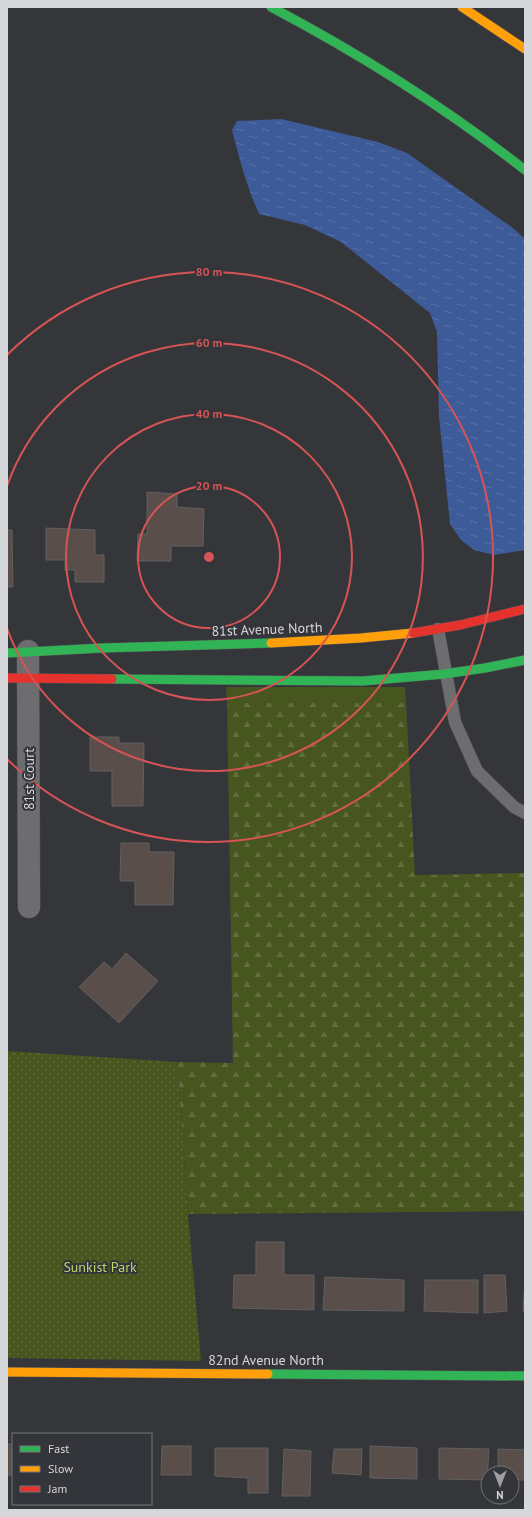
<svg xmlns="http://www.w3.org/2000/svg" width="532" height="1517" font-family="'PT Sans',sans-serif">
<defs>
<pattern id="forest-firs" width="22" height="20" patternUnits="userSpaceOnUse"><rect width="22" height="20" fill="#47551e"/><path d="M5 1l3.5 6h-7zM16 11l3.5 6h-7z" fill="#616d3e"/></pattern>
<pattern id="park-dots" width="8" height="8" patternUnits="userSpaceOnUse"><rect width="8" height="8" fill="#47551e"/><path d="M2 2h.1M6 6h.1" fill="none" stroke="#616d3e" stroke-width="1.8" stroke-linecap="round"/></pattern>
<pattern id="water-ripples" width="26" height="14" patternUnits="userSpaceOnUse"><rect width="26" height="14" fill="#3e5b99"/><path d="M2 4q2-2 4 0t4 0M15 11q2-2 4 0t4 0" fill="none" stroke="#5972a7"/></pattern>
</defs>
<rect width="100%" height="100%" fill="#35363a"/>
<path fill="#47551e" d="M 226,687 L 405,687 L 406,703 L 227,703 Z"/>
<path fill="url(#forest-firs)" d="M 227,703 L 406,703 L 415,875 L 525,873 L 525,1211 L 188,1214 L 177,1062 L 233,1063 Z"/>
<path fill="url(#park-dots)" d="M 7,1051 L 177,1062 L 188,1214 L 201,1361 L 7,1358 Z"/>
<path fill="url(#water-ripples)" d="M 281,119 L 378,142 L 407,153 L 513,228 L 525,239 L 525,550 L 494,555 L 474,550 L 461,540 L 450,524 L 439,416 L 437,332 L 430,313 L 341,242 L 305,225 L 259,214 C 247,187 239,158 232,130 L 237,121 Z"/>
<g fill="#594e4a" stroke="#616061">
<path d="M 147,492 L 177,494 L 177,507 L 204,509 L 203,546 L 171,546 L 171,561 L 137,561 L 138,534 L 147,534 Z"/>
<path d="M 46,528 L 95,530 L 95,555 L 104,555 L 104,582 L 75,582 L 75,570 L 65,570 L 65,560 L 46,560 Z"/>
<path d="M 7,530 L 12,530 L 13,587 L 7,587 Z"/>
<path d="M 90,737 L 119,737 L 119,743 L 144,743 L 143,806 L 112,806 L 112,771 L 90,771 Z"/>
<path d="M 121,843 L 149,843 L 149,852 L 174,852 L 173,905 L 135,905 L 135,881 L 120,881 Z"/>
<path d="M 126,953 L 158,981 L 119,1023 L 79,987 L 104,962 L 112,969 Z"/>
<path d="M 256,1242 L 284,1242 L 284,1275 L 314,1275 L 314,1310 L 233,1308 L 234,1275 L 256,1275 Z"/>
<path d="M 484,1275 L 505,1275 L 507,1311 L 484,1313 Z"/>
<path d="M 325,1277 L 404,1280 L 404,1311 L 323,1310 Z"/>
<path d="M 425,1280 L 478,1280 L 478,1313 L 424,1311 Z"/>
<path d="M 525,1281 L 525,1311 L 523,1311 Z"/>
<rect x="7" y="1444" width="6" height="31"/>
<path d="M 162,1446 L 191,1446 L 191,1475 L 161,1475 Z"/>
<path d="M 370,1446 L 417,1448 L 417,1479 L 370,1478 Z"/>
<path d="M 215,1448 L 268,1448 L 268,1493 L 248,1493 L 248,1478 L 215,1476 Z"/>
<path d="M 439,1448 L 489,1449 L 487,1480 L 439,1479 Z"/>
<path d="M 284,1449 L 311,1451 L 310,1496 L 282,1496 Z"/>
<path d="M 334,1449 L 362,1449 L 361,1475 L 332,1473 Z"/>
<path d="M 498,1449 L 525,1450 L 525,1480 L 512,1480 L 512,1473 L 498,1473 Z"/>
</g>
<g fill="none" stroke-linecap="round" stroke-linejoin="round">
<defs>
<path id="lane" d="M 438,629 L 455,722 L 477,771 L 514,807 L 525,813"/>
<path id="street" d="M 28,651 L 29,907"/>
<g id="fast">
<path d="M 271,7 C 360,54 446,108 525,170"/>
<path d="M 7,653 L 103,648 L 271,643"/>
<path d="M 112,679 L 363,681 L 444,674 L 485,668 L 525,660"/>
<path d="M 268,1374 L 525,1376"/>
</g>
<g id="slow">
<path d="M 462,7 L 525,49"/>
<path d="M 271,643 L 361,638 L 413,633"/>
<path d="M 7,1372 L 268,1374"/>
</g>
<g id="jam">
<path d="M 413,633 L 460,625 L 525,609"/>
<path d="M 7,678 L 112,679"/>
</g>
</defs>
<use href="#lane" stroke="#525356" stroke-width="13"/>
<use href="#street" stroke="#525356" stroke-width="23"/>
<use href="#fast" stroke="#525356" stroke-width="10"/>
<use href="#slow" stroke="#525356" stroke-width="10"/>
<use href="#jam" stroke="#525356" stroke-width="10"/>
<use href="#lane" stroke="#6d6d70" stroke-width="12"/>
<use href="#street" stroke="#6d6d70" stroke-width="22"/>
<use href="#fast" stroke="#30b455" stroke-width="9"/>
<use href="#slow" stroke="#ff9f0a" stroke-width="9"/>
<use href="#jam" stroke="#e5322d" stroke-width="9"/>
</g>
<g fill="none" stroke="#d65455" stroke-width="2">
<circle cx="209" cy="557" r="71"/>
<circle cx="209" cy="557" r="143"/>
<path d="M7 486A214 214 0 1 1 7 628"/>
<path d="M7 355A285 285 0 1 1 7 759"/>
</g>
<g text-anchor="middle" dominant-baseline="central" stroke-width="4" stroke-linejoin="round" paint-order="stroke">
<g font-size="14" fill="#d6d7db" stroke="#34353b">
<text transform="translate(267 629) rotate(-2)">81st Avenue North</text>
<text transform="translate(29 779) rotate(-90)">81st Court</text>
<text x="266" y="1360">82nd Avenue North</text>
</g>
<g font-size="14" fill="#bad869" stroke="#34353b">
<text x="100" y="1267">Sunkist Park</text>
</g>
</g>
<circle cx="209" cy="557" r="6" fill="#d65455" stroke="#34353b" stroke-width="2"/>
<g font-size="12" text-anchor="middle" font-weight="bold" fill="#d65455" stroke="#34353b" stroke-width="4" stroke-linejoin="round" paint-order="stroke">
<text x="209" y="276">80 m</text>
<text x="209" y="347">60 m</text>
<text x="209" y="418">40 m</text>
<text x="209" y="490">20 m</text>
</g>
<rect width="532" height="1517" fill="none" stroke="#d6d7db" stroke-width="16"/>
<rect x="12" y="1433" width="140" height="72" fill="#34353b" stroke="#75767b"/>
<rect x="20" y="1446" width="20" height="6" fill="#30b455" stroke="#75767b"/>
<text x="48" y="1453" font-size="12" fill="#d6d7db">Fast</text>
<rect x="20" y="1466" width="20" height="6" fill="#ff9f0a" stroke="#75767b"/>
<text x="48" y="1473" font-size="12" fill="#d6d7db">Slow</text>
<rect x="20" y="1486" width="20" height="6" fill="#e5322d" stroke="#75767b"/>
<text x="48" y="1493" font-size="12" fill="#d6d7db">Jam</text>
<g transform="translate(500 1485) rotate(180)"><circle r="19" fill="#34353b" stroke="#75767b"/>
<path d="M0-3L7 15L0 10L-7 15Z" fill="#9e9fa3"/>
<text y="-6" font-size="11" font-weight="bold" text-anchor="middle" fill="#d6d7db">N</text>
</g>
</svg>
